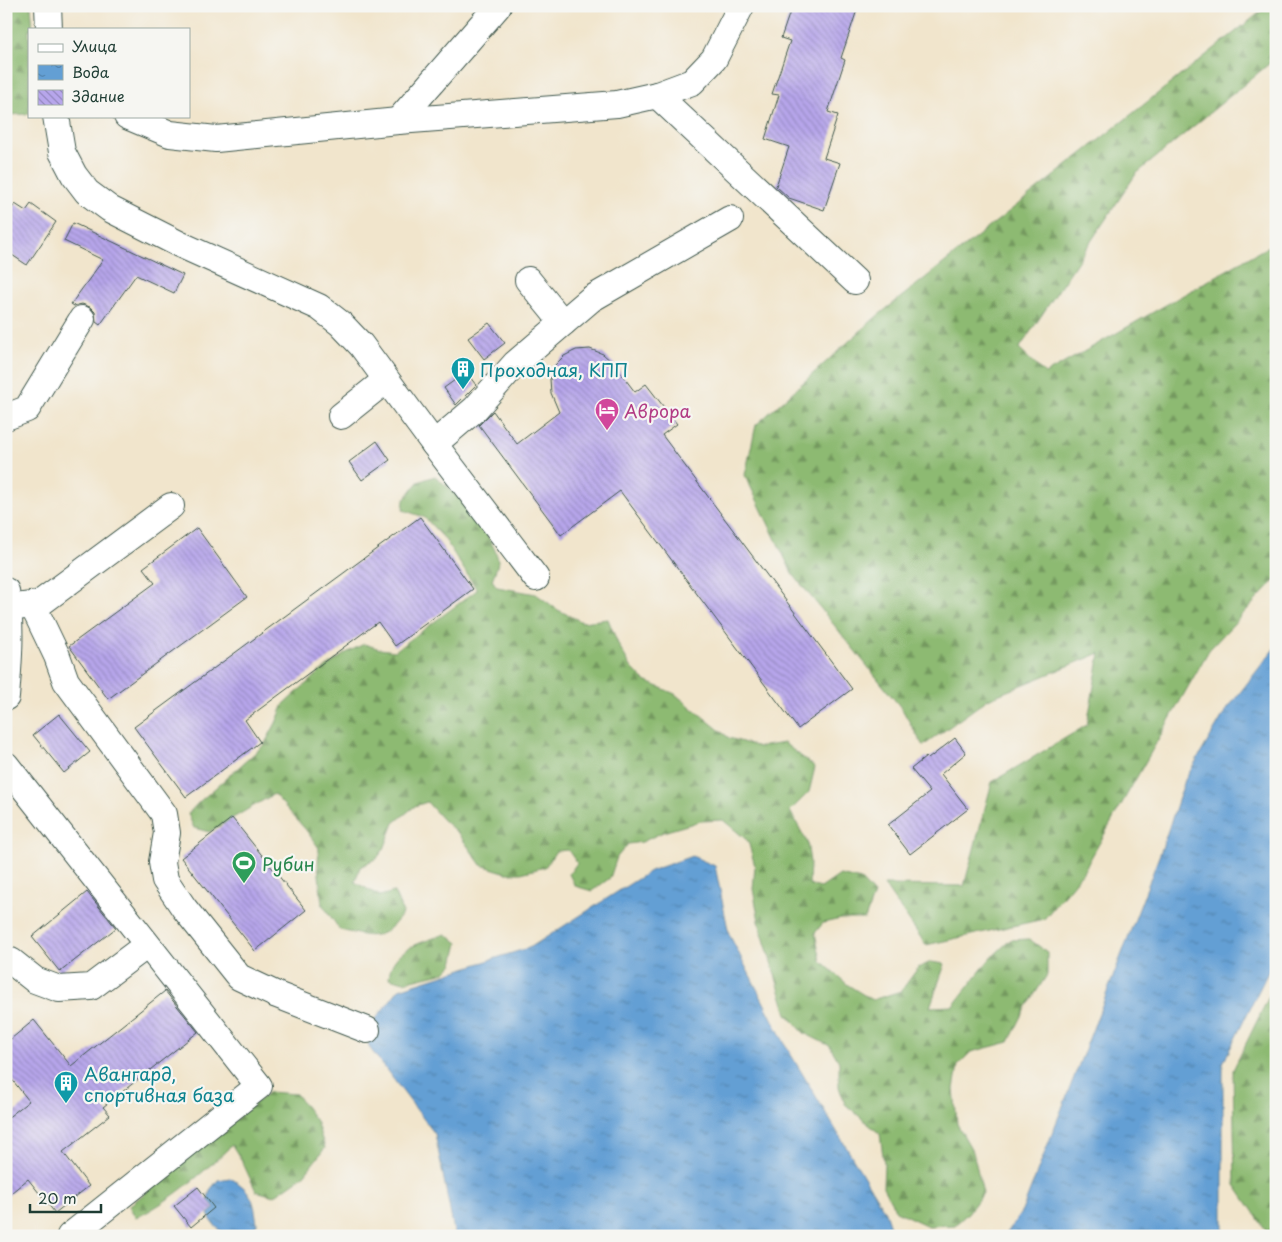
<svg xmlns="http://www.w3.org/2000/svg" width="1282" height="1242" font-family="'Playpen Sans',sans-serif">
<defs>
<pattern id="forest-firs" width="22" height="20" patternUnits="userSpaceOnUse" patternTransform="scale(1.25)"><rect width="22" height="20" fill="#8dba72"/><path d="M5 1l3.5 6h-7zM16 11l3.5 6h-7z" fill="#73985e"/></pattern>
<pattern id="water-ripples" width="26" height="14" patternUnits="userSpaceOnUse" patternTransform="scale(1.25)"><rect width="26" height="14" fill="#639fd4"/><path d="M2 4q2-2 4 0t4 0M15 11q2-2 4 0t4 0" fill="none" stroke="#5183ad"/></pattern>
<pattern id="building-back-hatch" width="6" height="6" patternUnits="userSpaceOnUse" patternTransform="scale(1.25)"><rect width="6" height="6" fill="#b7a6eb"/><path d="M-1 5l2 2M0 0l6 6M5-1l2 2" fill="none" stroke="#9488bf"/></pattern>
</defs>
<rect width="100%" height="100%" fill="#f6f6f2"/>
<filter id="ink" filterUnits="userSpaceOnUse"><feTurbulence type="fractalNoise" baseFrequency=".02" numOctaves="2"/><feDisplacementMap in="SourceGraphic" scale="10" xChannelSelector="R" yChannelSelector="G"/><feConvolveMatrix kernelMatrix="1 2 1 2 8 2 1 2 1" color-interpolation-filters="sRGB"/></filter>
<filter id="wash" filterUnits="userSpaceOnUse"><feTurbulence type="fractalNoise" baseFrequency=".0096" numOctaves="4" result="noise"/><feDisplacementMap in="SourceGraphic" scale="20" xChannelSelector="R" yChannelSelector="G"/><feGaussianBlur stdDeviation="1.12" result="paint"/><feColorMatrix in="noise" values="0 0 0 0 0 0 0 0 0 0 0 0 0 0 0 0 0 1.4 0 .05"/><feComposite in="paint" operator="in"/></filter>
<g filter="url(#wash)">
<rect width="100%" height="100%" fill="#f1e5cc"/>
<g fill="url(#forest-firs)" stroke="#567c53">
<path d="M 6,6 L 31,6 L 33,29 L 29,29 L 29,114 L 6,115 Z"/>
<path d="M 1268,6 L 1276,6 L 1276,58 L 1136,174 L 1019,349 L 1045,374 L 1276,242 L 1276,579 L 1209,650 L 1083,872 L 1044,919 L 926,945 L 884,885 L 964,886 L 992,782 L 1087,725 L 1100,653 L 988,699 L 923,746 L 902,709 L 792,573 L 745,475 L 756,425 L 876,317 Z"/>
<path d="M 435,476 C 459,496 475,513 490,540 C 493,546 498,555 498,562 C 497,568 494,574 492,580 L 497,587 L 536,594 L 558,610 L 582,622 L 608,619 L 618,644 L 631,667 L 645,681 L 675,694 L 729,738 L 759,747 L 784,743 L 815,767 L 809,792 L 790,811 L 807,842 L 810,862 L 809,885 L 821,888 L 840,875 L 861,880 L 874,894 L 865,919 L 841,919 L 823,923 L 815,933 L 821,961 L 848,985 L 872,1000 L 901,991 L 918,968 L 931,962 L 945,964 L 930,1007 L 953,1006 L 989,960 L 1010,940 L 1029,939 L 1047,952 L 1047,975 L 1027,1006 L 1009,1042 L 971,1052 L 958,1065 L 954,1089 L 957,1124 L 973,1152 L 983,1193 L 968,1213 L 955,1225 L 928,1226 L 896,1211 L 883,1187 L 884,1163 L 880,1134 L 845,1104 L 839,1087 L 839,1062 L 830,1046 L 804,1033 L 787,1014 L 760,926 L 753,889 L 755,866 L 748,841 L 723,820 L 701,821 L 663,832 L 642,842 L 628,844 L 617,857 L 610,878 L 592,891 L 575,886 L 569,874 L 577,863 L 568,850 L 556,851 L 545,867 L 521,873 L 507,873 L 481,865 L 459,834 L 443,820 L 427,802 L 415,806 L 394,823 L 384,849 L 377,858 L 360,867 L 355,882 L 380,896 L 394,892 L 403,913 C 382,943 371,937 340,930 L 322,904 L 318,865 L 319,848 L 306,830 L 274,794 L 209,832 L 194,828 L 188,814 L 198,803 L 264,745 L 276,723 L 284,704 L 318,673 L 346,653 L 364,644 L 380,649 L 395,651 L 477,590 L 444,538 L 424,517 L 403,510 L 404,500 L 418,482 Z"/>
<path d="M 446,934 L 458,943 L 453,964 L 445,972 L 404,982 L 389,978 C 390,949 423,942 446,934 Z"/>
<path d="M 1276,982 L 1276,1236 L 1270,1236 L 1235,1185 L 1233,1070 Z"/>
<path d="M 269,1092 L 296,1094 L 316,1121 L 325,1148 L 304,1175 L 274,1196 L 256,1191 L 242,1161 L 232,1145 C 203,1173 172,1200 136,1218 L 129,1206 Z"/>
</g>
<g fill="url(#water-ripples)" stroke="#416e84">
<path d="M 1276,646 L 1276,956 L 1223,1063 L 1223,1236 L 1005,1236 L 1022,1211 L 1113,977 L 1161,851 L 1185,780 L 1225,712 Z"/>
<path d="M 692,856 L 715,866 L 729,934 L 787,1048 L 885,1212 L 893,1236 L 455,1236 L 435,1134 L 369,1047 L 367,1030 L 399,989 L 531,947 L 650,871 Z"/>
<path d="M 230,1178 C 252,1190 254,1200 257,1224 L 247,1236 C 227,1236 217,1233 208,1214 L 215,1208 L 208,1199 L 210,1190 L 218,1180 Z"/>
</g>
<g id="blocks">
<g fill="url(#building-back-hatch)">
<path d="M 792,6 L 844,6 L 857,10 L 841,58 L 845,60 L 828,112 L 838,115 L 824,158 L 840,163 L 824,210 L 789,198 L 776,186 L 789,147 L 765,139 L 779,95 L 772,94 L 790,41 L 781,38 Z"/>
<path d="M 15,204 L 26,211 L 31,204 L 56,222 L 27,265 L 6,251 L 6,217 Z"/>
<path d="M 73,223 L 183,275 L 174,293 L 136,275 L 100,325 L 96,322 L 95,312 L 90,307 L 82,304 L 74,306 L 71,304 L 103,260 L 64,241 Z"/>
<path d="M 489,323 L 505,343 L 484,359 L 468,338 Z"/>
<path d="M 590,349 L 603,354 L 613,363 L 635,392 L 646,384 L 677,424 L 662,435 L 852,689 L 798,729 L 620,491 L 561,535 L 479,425 L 493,411 L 517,444 L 559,412 L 551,393 L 550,379 L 554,366 L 564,356 L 576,350 Z"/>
<path d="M 466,372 L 476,385 L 456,405 L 444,388 Z"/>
<path d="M 377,441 L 390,460 L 362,480 L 349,462 Z"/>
<path d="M 420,517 L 473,589 L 395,646 L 378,622 L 245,720 L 260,742 L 186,797 L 134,727 Z"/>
<path d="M 197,528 L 247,597 L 108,699 L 69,646 L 155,583 L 143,568 Z"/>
<path d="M 59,714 L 90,752 L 64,773 L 33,735 Z"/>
<path d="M 955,738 L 966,753 L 941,774 L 968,809 L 910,854 L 888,825 L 930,792 L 911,769 L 926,757 L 928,759 Z"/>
<path d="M 232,818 L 306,910 L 255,951 L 181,858 Z"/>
<path d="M 87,892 L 116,928 L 60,972 L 32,937 Z"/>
<path d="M 165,991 L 198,1032 L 103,1107 L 110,1115 L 63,1152 L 89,1186 L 55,1213 L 28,1179 L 6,1197 L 6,1119 L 29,1101 L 6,1072 L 6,1043 L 34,1020 L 71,1066 Z"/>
<path d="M 198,1187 L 214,1208 L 191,1227 L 174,1206 Z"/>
</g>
</g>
</g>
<g filter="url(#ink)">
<use href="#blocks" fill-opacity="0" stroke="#3e564b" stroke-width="1"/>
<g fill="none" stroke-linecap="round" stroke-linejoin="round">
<defs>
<g id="minor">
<path d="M 48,6 L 49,29"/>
<path d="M 657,95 L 855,281"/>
<path d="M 56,116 L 62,152 L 74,175 L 87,192 L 110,209 L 179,244 L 319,307 L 341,324 L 361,345 L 434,444 L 536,578"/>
<path d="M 127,116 L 170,134 L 216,139 L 398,121 L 617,104 L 657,95 L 692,82 L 714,59 L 741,6"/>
<path d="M 398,121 L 498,6"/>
<path d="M 528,280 L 563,323"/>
<path d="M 341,416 L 386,380"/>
<path d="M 6,417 L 27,409 L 82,319"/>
<path d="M 434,444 L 475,409 L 515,364 L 591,299 L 730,219"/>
<path d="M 33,606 L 57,656 L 66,681 L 164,814 L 167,833 L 162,862 L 165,880 L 184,908 L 239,977 L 277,995 L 367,1030"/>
<path d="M 9,608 L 39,604 L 171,506"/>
<path d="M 6,697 C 9,661 12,626 6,591"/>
<path d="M 6,765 L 259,1086 L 70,1236"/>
<path d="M 6,961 L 11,961 L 35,980 L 59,989 L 91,987 L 147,945"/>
</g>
</defs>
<use href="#minor" stroke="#3e564b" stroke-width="28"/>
<use href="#minor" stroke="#fff" stroke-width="26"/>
</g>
</g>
<defs>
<symbol id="building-pin" viewBox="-11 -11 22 30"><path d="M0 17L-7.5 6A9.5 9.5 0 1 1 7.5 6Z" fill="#0f9aa8" stroke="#f6f6f2"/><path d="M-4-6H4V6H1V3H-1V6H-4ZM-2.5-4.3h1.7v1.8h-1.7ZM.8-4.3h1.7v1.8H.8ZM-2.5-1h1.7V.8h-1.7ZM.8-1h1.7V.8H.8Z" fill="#fff"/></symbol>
<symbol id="hotel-pin" viewBox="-11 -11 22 30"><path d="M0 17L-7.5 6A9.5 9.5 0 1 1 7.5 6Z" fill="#d1479c" stroke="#f6f6f2"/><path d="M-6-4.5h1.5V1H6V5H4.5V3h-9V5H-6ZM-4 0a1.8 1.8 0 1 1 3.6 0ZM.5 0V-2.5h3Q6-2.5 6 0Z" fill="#fff"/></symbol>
<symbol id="stadium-pin" viewBox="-11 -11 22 30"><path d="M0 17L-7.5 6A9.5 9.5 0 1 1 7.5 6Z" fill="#2e9e5b" stroke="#f6f6f2"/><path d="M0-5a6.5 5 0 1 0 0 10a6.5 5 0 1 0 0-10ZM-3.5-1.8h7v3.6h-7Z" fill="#fff"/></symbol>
</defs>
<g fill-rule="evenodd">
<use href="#building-pin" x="449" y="355" width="28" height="38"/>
<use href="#hotel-pin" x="593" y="396" width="28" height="38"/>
<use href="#stadium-pin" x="230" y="849" width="28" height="38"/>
<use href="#building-pin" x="52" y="1069" width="28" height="38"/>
</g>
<g text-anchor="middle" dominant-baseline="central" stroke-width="4.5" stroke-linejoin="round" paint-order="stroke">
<g font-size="18" fill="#0d838f" stroke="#f6f6f2" text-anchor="start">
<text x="480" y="369">Проходная, КПП</text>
<text x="84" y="1073">Авангард,<tspan x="84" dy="21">спортивная база</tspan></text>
</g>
<g font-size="18" fill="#b23c85" stroke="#f6f6f2" text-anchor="start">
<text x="624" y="410">Аврора</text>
</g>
<g font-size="18" fill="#27864d" stroke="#f6f6f2" text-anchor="start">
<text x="262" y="863">Рубин</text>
</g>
</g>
<rect width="1282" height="1242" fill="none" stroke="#f6f6f2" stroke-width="25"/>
<rect x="28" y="28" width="162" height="90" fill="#f6f6f2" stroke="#a0aca6"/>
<rect x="38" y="44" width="25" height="8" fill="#ffffff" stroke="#a0aca6"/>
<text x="72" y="52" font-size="15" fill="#1f3d34">Улица</text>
<rect x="38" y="65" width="25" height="15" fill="url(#water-ripples)" stroke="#a0aca6"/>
<text x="72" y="78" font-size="15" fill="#1f3d34">Вода</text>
<rect x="38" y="90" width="25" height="15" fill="url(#building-back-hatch)" stroke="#a0aca6"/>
<text x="72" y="102" font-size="15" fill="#1f3d34">Здание</text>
<path d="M30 1204v8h71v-8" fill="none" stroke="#1f3d34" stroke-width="2.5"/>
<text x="38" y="1204" font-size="15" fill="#1f3d34" stroke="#f6f6f2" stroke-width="4" paint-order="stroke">20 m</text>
</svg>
